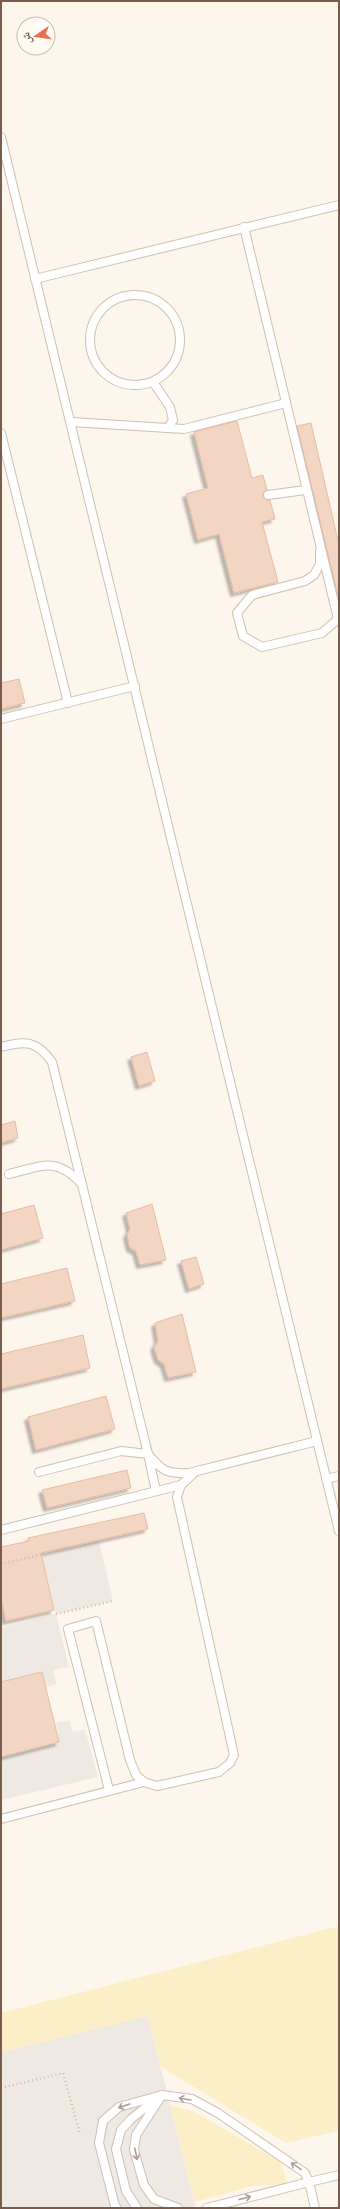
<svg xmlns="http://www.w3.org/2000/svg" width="340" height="2209" font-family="Inter,'Noto Naskh Arabic',sans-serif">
<defs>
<filter id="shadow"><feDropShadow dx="-3.5" dy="3.5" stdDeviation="1" flood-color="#0004"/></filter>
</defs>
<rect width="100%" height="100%" fill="#fdf6ec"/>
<g fill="#efe9e4">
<path d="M 99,1541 L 113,1601 L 56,1614 L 69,1667 L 53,1670 L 56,1684 L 46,1687 L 42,1672 L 1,1682 L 1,1628 L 56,1614 L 46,1577 L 1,1564 Z"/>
<path d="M 69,1720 L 73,1732 L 85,1729 L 98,1777 L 1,1800 L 1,1757 L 59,1742 L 56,1723 Z"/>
<path d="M 148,2016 L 196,2208 L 1,2208 L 1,2052 Z"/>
</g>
<g fill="#fcefc7">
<path d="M 339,1926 L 339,2131 L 286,2143 L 161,2067 L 148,2016 L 1,2052 L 1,2013 Z"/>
<path d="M 170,2105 L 195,2112 L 281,2162 L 287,2184 L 253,2186 L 195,2202 Z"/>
</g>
<g fill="#f3d5c3" stroke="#e6bba3" filter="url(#shadow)">
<path d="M 237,421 L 252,478 L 263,475 L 267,490 L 263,493 L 263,496 L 266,500 L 270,500 L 275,519 L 262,522 L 278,582 L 234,593 L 219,534 L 198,540 L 186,494 L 208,488 L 194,432 Z"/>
<path d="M 311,423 L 339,545 L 339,600 L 297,426 Z"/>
<path d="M 19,679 L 25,703 L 1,709 L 1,683 Z"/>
<path d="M 147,1052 L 155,1081 L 139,1086 L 131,1057 Z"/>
<path d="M 15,1121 L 18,1138 L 1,1143 L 1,1125 Z"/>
<path d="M 152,1204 L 166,1260 L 140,1265 L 136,1251 L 130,1248 L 127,1235 L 130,1229 L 126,1213 Z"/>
<path d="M 34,1205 L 43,1238 L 1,1250 L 1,1214 Z"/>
<path d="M 196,1257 L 204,1284 L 189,1289 L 181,1261 Z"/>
<path d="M 67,1268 L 75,1301 L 1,1318 L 1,1284 Z"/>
<path d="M 182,1314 L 196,1372 L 168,1378 L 164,1364 L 158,1360 L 154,1347 L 158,1341 L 155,1323 Z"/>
<path d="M 83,1335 L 90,1368 L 1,1389 L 1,1354 Z"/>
<path d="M 106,1396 L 115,1429 L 36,1450 L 28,1417 Z"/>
<path d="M 127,1470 L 131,1488 L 47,1508 L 42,1490 Z"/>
<path d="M 144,1513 L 148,1529 L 41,1553 L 54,1610 L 6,1621 L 1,1599 L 1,1547 L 29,1541 L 28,1538 Z"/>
<path d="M 42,1672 L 59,1742 L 1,1757 L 1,1682 Z"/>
</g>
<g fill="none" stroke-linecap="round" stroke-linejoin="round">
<defs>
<g id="service">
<path d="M 1,137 L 339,1531"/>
<path d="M 244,227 L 338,619 L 322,633 L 262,647 L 243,636 L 237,613 L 252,595 L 305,581 L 314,575 L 320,564 L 320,550"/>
<path d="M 35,279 L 339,205"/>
<circle cx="135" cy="340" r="45"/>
<path d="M 153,382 L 170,407 L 173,420 L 168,428"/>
<path d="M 71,422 L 184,429 L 286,403"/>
<path d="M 1,433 L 68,703"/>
<path d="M 268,495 L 305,490"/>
<path d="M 1,719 L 135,686"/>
<path d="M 1,1047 C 26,1040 37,1041 52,1062 L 148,1454 L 121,1451 L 39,1472"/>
<path d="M 9,1174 C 43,1166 55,1156 82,1184"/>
<path d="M 148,1454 C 162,1471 167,1474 189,1473 L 317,1441"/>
<path d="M 148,1454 L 156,1491"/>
<path d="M 326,1479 L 339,1476"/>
<path d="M 1,1530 L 181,1485"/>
<path d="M 109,1790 L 68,1629 L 96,1621 L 130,1760 L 136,1775 L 144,1782 L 157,1786 L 219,1772 L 230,1763 L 234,1755 L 177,1497 L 181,1485 L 195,1472"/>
<path d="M 1,1819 L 144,1782"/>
<path d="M 162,2095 L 136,2135 L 134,2150 L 144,2185 L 154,2199 L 178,2208"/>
<path d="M 117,2208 L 115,2206 L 99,2143 L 103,2121 L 119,2107 L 162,2095 L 192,2099 L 218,2113 L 305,2173 L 309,2182 L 339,2175"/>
<path d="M 137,2208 L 126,2191 L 116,2149 L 121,2130 L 131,2119 L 156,2099"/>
<path d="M 207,2208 L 309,2182 L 315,2208"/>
</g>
</defs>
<use href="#service" stroke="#d1beb0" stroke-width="10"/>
<g stroke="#d9b8a5" stroke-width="2.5" stroke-dasharray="1 3" stroke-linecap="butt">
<path d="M 1,1564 L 99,1541"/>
<path d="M 56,1614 L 113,1601"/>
<path d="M 1,2088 L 63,2073 L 80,2134"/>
</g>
<use href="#service" stroke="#fff" stroke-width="8"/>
</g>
<defs><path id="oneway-shaft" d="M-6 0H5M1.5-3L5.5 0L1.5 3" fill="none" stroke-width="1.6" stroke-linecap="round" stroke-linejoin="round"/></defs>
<g stroke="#af9d94">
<use href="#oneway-shaft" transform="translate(185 2099) rotate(-171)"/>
<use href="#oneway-shaft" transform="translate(124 2106) rotate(161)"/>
<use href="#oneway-shaft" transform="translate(136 2154) rotate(79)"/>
<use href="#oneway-shaft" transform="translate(296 2166) rotate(-146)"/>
<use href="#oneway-shaft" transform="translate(245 2198) rotate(-15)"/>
</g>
<rect width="340" height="2209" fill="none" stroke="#7a5c4d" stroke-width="4"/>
<g transform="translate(36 36) rotate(257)"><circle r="19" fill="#fffaf3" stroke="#cabbb1"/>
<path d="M0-3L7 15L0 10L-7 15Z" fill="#e76f51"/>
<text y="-6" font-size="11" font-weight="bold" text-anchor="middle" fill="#7a5c4d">ش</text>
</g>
</svg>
